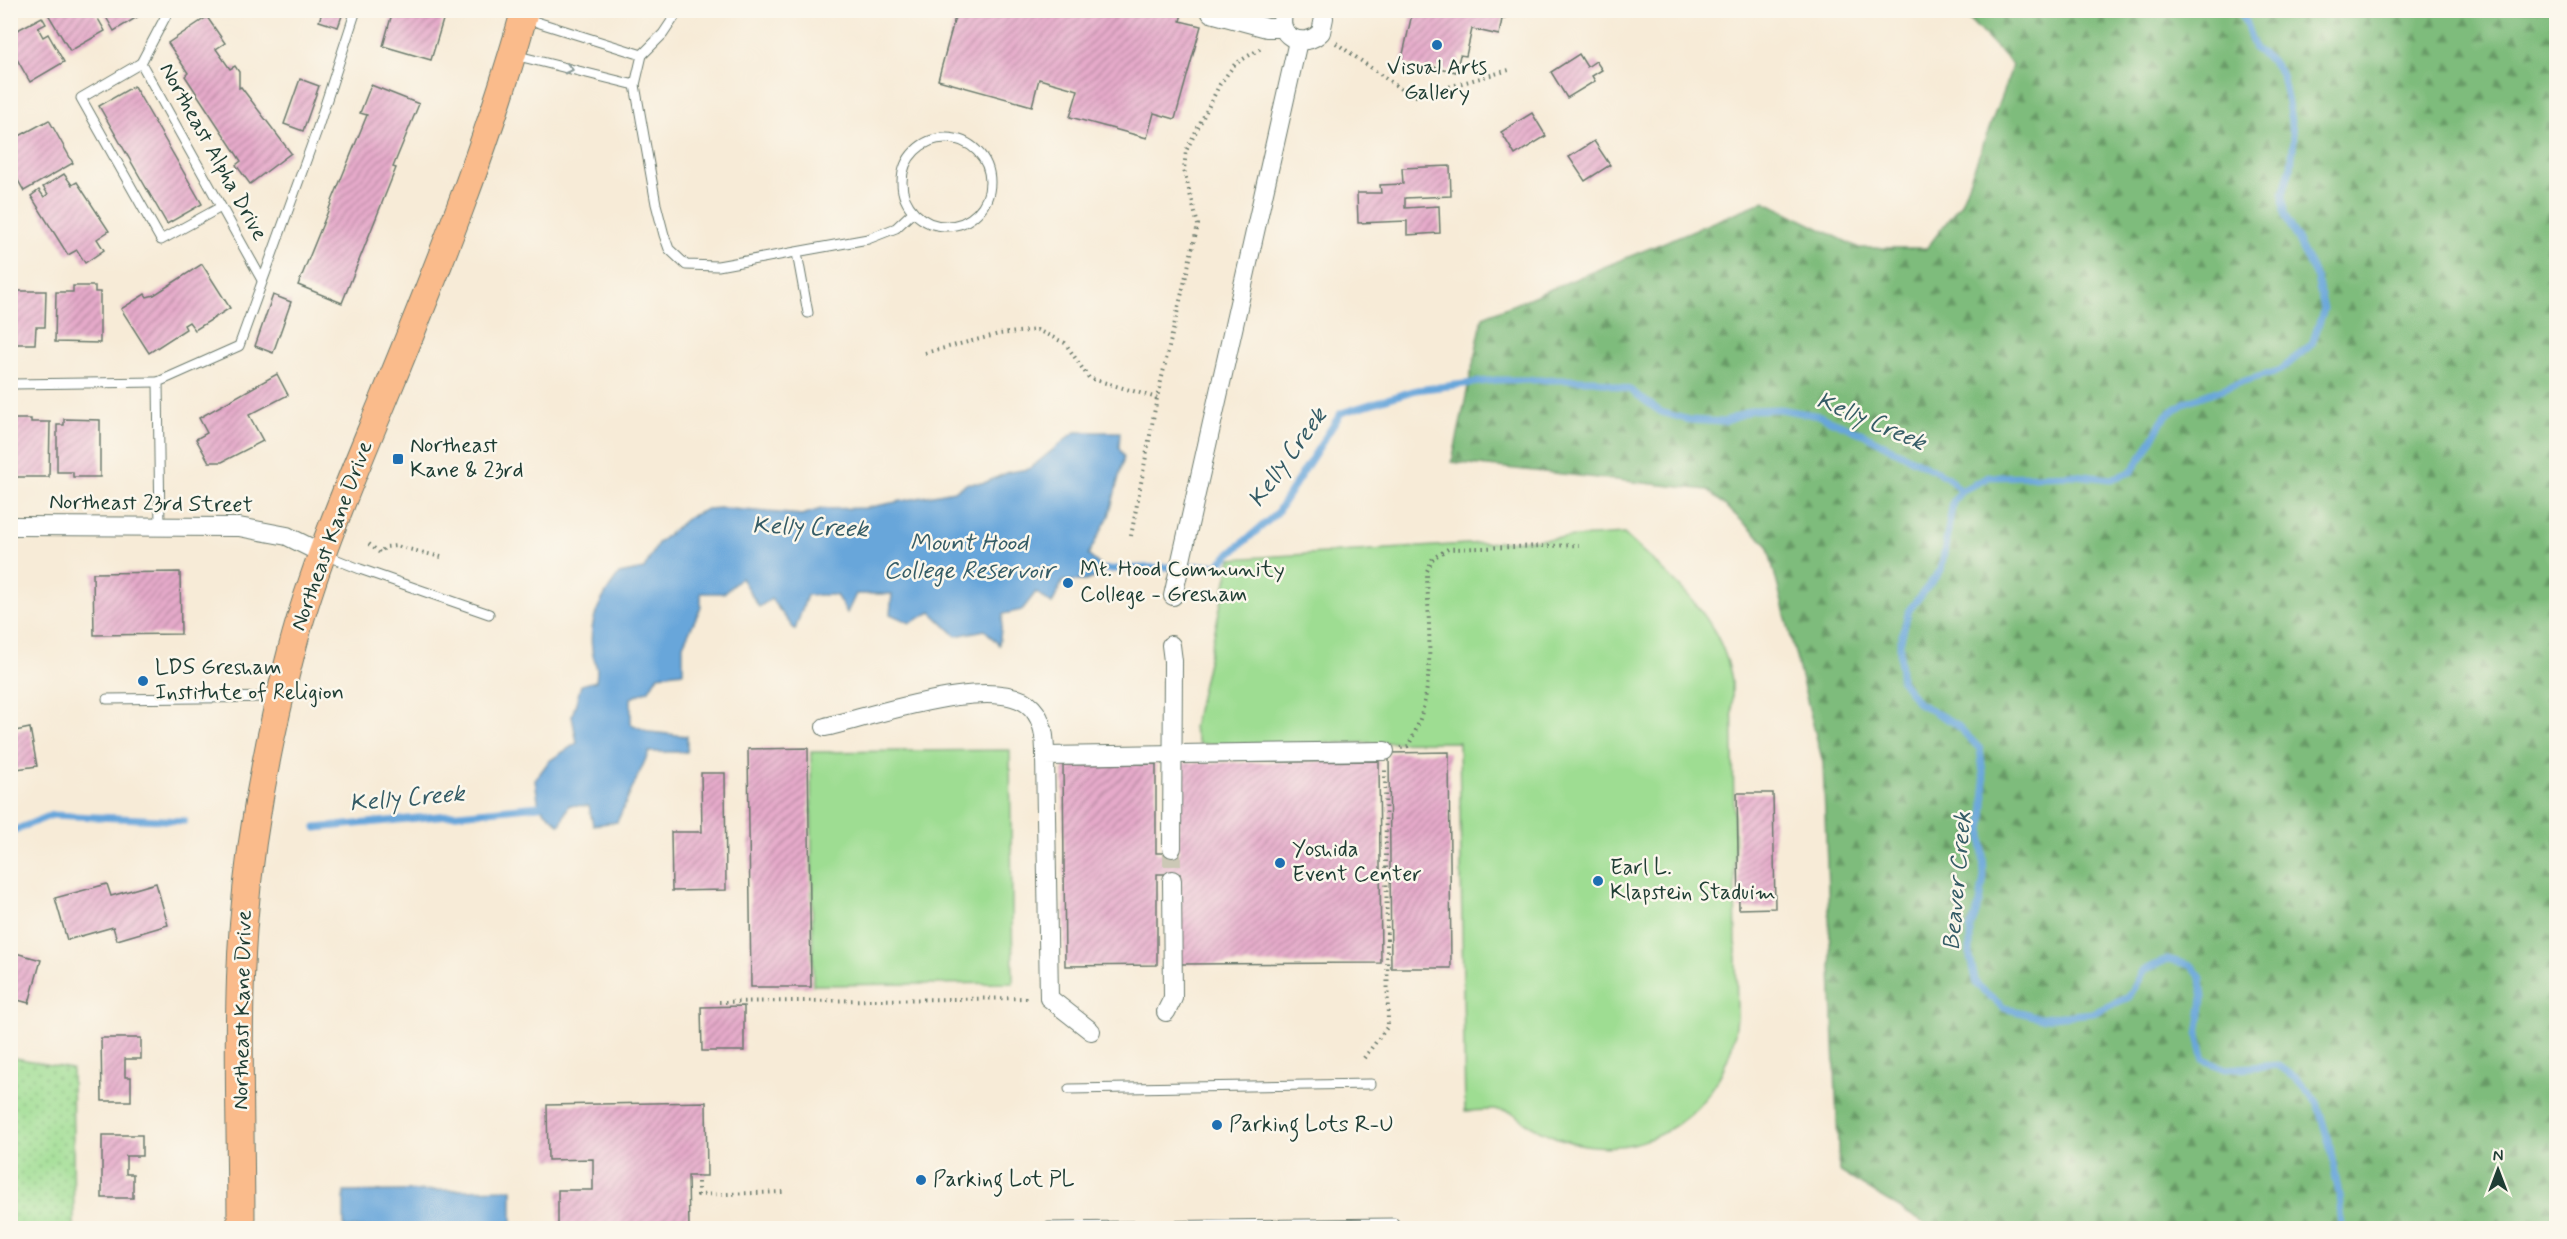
<svg xmlns="http://www.w3.org/2000/svg" width="2567" height="1239" font-family="Mynerve,sans-serif">
<defs>
<pattern id="grass-dots" width="8" height="8" patternUnits="userSpaceOnUse" patternTransform="scale(1.5)"><rect width="8" height="8" fill="#9edd92"/><path d="M2 2h.1M6 6h.1" fill="none" stroke="#80b478" stroke-width="1.8" stroke-linecap="round"/></pattern>
<pattern id="forest-firs" width="22" height="20" patternUnits="userSpaceOnUse" patternTransform="scale(1.5)"><rect width="22" height="20" fill="#7ebc7c"/><path d="M5 1l3.5 6h-7zM16 11l3.5 6h-7z" fill="#679a66"/></pattern>
<pattern id="building-hatch" width="6" height="6" patternUnits="userSpaceOnUse" patternTransform="scale(1.5)"><rect width="6" height="6" fill="#e6aaca"/><path d="M-1 1l2-2M0 6l6-6M5 7l2-2" fill="none" stroke="#ba8ca5"/></pattern>
</defs>
<rect width="100%" height="100%" fill="#fbf7ec"/>
<filter id="ink" filterUnits="userSpaceOnUse"><feTurbulence type="fractalNoise" baseFrequency=".0167" numOctaves="2"/><feDisplacementMap in="SourceGraphic" scale="12" xChannelSelector="R" yChannelSelector="G"/><feConvolveMatrix kernelMatrix="1 2 1 2 8 2 1 2 1" color-interpolation-filters="sRGB"/></filter>
<filter id="wash" filterUnits="userSpaceOnUse"><feTurbulence type="fractalNoise" baseFrequency=".008" numOctaves="4" result="noise"/><feDisplacementMap in="SourceGraphic" scale="24" xChannelSelector="R" yChannelSelector="G"/><feGaussianBlur stdDeviation="1.35" result="paint"/><feColorMatrix in="noise" values="0 0 0 0 0 0 0 0 0 0 0 0 0 0 0 0 0 1.4 0 .05"/><feComposite in="paint" operator="in"/></filter>
<g filter="url(#wash)">
<rect width="100%" height="100%" fill="#f7ebd7"/>
<path fill="url(#grass-dots)" stroke="#5e8d63" stroke-width="1.5" d="M 11,1057 L 72,1069 L 74,1228 L 11,1228 Z"/>
<path fill="url(#forest-firs)" stroke="#4e7c58" stroke-width="1.5" d="M 1961,11 L 2556,11 L 2556,1228 L 1932,1228 L 1839,1171 L 1823,763 L 1767,544 L 1708,490 L 1452,462 L 1483,317 L 1764,201 L 1859,248 L 1927,248 L 1961,203 L 2013,65 Z"/>
<g fill="#9edd92" stroke="#5e8d63" stroke-width="1.5">
<path d="M 1624,534 C 1670,578 1720,613 1732,680 L 1737,1018 C 1730,1096 1665,1158 1585,1145 C 1564,1142 1543,1133 1525,1122 C 1521,1119 1516,1113 1510,1112 C 1500,1108 1477,1111 1465,1111 L 1459,742 L 1199,744 L 1193,728 L 1231,559 Z"/>
<path d="M 1010,750 L 1013,983 L 813,985 L 811,752 Z"/>
</g>
<g fill="#68a6da" stroke="#447287" stroke-width="1.5">
<path d="M 1075,432 L 1120,432 L 1119,448 L 1124,457 L 1109,516 L 1088,555 L 1100,565 L 1100,576 L 1085,581 L 1063,581 L 1052,604 L 1036,592 L 1022,610 L 1003,614 L 999,645 L 985,630 L 956,636 L 931,612 L 910,623 L 890,614 L 892,594 L 856,594 L 847,613 L 836,595 L 807,595 L 795,630 L 771,599 L 759,607 L 741,578 L 724,593 L 701,593 L 701,607 L 683,645 L 683,672 L 658,675 L 649,690 L 631,698 L 631,724 L 649,732 L 687,736 L 687,752 L 649,752 L 617,822 L 593,825 L 589,806 L 569,805 L 560,825 L 539,806 L 535,780 L 549,761 L 577,743 L 572,716 L 581,685 L 596,681 C 599,662 593,664 592,649 C 588,619 602,597 619,574 L 644,569 L 658,543 L 689,517 L 707,509 L 722,508 L 802,515 L 821,509 L 865,508 L 954,491 L 968,483 L 984,483 L 1009,472 L 1029,469 Z"/>
<path d="M 512,1189 L 512,1228 L 344,1228 L 344,1192 Z"/>
</g>
<g fill="none" stroke-linecap="round" stroke-linejoin="round">
<g stroke="#68a6da" stroke-width="7">
<path d="M 2241,10 L 2255,49 L 2271,60 L 2282,75 L 2288,103 L 2294,139 L 2291,166 L 2283,194 L 2284,213 L 2317,279 L 2324,309 L 2312,344 L 2281,370 L 2241,382 L 2186,402 L 2165,416 L 2145,452 L 2131,472 L 2111,479 L 2074,475 L 1989,477 L 1961,491 L 1953,502 L 1941,570 L 1909,610 L 1900,643 L 1901,680 L 1918,703 L 1956,724 L 1980,749 L 1985,789 L 1982,834 L 1984,876 L 1980,903 L 1970,929 L 1970,957 L 1976,984 L 2004,1008 L 2042,1018 L 2093,1013 L 2129,997 L 2143,971 L 2168,959 L 2192,966 L 2201,978 L 2203,998 L 2198,1036 L 2204,1060 L 2226,1069 L 2278,1065 L 2296,1078 L 2317,1102 L 2330,1147 L 2339,1195 L 2342,1228"/>
<path d="M 1092,570 L 1217,565 L 1276,514 L 1341,413 L 1416,390 L 1496,380 L 1594,380 L 1630,390 L 1661,412 L 1689,420 L 1724,422 L 1752,410 L 1780,409 L 1820,416 L 1863,434 L 1947,477 L 1961,491"/>
<path d="M 316,828 L 539,806 L 545,802"/>
<path d="M 10,832 L 52,815 L 184,821"/>
</g>
</g>
<g id="blocks">
<g fill="url(#building-hatch)">
<path d="M 55,10 L 93,10 L 105,31 L 70,51 L 48,14 Z"/>
<path d="M 102,10 L 149,10 L 114,31 Z"/>
<path d="M 323,10 L 344,10 L 338,27 L 319,21 Z"/>
<path d="M 393,10 L 446,10 L 431,60 L 383,46 Z"/>
<path d="M 957,10 L 1183,10 L 1180,21 L 1201,26 L 1175,119 L 1154,113 L 1147,138 L 1070,117 L 1078,90 L 1039,79 L 1032,106 L 938,80 Z"/>
<path d="M 1419,10 L 1515,10 L 1514,14 L 1502,19 L 1499,35 L 1472,29 L 1466,56 L 1460,55 L 1456,72 L 1435,67 L 1434,71 L 1401,63 L 1412,14 L 1418,15 Z"/>
<path d="M 42,17 L 46,24 L 38,28 L 43,37 L 48,34 L 64,62 L 30,82 L 10,47 L 10,34 Z"/>
<path d="M 207,17 L 225,43 L 216,49 L 230,69 L 235,66 L 239,72 L 239,88 L 241,87 L 291,153 L 250,184 L 236,165 L 241,161 L 185,76 L 188,73 L 168,43 Z"/>
<path d="M 1579,54 L 1587,67 L 1596,61 L 1602,70 L 1592,76 L 1595,81 L 1567,98 L 1551,72 Z"/>
<path d="M 300,79 L 319,86 L 303,131 L 284,124 Z"/>
<path d="M 371,85 L 419,104 L 393,167 L 396,168 L 342,303 L 298,285 L 367,115 L 360,113 Z"/>
<path d="M 134,86 L 202,204 L 167,224 L 99,106 Z"/>
<path d="M 1532,113 L 1546,136 L 1515,155 L 1501,132 Z"/>
<path d="M 49,120 L 73,163 L 24,191 L 10,166 L 10,141 Z"/>
<path d="M 1594,141 L 1610,165 L 1585,181 L 1569,157 Z"/>
<path d="M 1450,166 L 1451,196 L 1405,198 L 1405,208 L 1439,206 L 1440,233 L 1407,235 L 1407,221 L 1358,223 L 1357,193 L 1381,193 L 1380,185 L 1403,184 L 1402,168 Z"/>
<path d="M 64,174 L 72,185 L 77,182 L 109,231 L 97,239 L 104,250 L 85,263 L 77,250 L 68,255 L 31,196 L 39,190 L 44,197 L 48,194 L 43,187 Z"/>
<path d="M 202,264 L 230,308 L 195,330 L 189,322 L 184,325 L 186,329 L 149,353 L 121,309 L 145,294 L 147,297 L 154,295 Z"/>
<path d="M 73,286 L 95,286 L 95,292 L 100,292 L 100,343 L 55,342 L 56,292 L 73,292 Z"/>
<path d="M 10,291 L 46,291 L 45,327 L 36,327 L 35,344 L 10,344 Z"/>
<path d="M 273,295 L 291,302 L 273,353 L 255,346 Z"/>
<path d="M 277,374 L 288,395 L 249,415 L 263,441 L 222,462 L 209,462 L 196,439 L 207,433 L 199,418 Z"/>
<path d="M 10,419 L 31,419 L 31,422 L 50,422 L 49,477 L 10,477 Z"/>
<path d="M 64,419 L 100,420 L 100,477 L 73,477 L 73,472 L 57,472 L 57,425 L 64,425 Z"/>
<path d="M 180,572 L 181,634 L 94,635 L 93,573 Z"/>
<path d="M 30,728 L 37,766 L 10,770 L 10,732 Z"/>
<path d="M 808,748 L 811,987 L 751,987 L 748,749 Z"/>
<path d="M 1449,752 L 1451,968 L 1391,968 L 1389,753 Z"/>
<path d="M 1379,761 L 1381,963 L 1180,964 L 1180,874 L 1157,874 L 1157,965 L 1065,966 L 1063,765 L 1156,764 L 1156,853 L 1179,853 L 1178,763 Z"/>
<path d="M 701,773 L 725,773 L 726,890 L 672,891 L 671,832 L 702,832 Z"/>
<path d="M 1737,793 L 1773,793 L 1775,908 L 1739,909 Z"/>
<path d="M 156,883 L 168,925 L 117,940 L 113,927 L 67,940 L 55,898 L 107,884 L 111,896 Z"/>
<path d="M 12,952 L 41,960 L 29,1003 L 10,998 Z"/>
<path d="M 744,1006 L 744,1051 L 702,1051 L 701,1007 Z"/>
<path d="M 101,1038 L 141,1038 L 141,1059 L 125,1059 L 125,1077 L 131,1077 L 131,1101 L 102,1101 Z"/>
<path d="M 706,1102 L 707,1176 L 688,1176 L 689,1228 L 558,1228 L 558,1190 L 593,1190 L 593,1159 L 548,1160 L 547,1105 Z"/>
<path d="M 102,1135 L 142,1135 L 142,1156 L 126,1156 L 126,1174 L 133,1174 L 133,1198 L 102,1198 Z"/>
</g>
</g>
</g>
<g filter="url(#ink)">
<use href="#blocks" fill-opacity="0" stroke="#6b7a6d" stroke-width="1.5"/>
<g fill="none" stroke-linecap="round" stroke-linejoin="round">
<path stroke="#ccc8b6" stroke-width="18" stroke-dasharray="18 9" stroke-linecap="butt" d="M 1172,848 L 1172,880"/>
<defs>
<g id="lane">
<path d="M 169,10 L 141,63 L 262,280"/>
<path d="M 679,10 L 663,34 L 642,55 L 635,85 L 656,204 L 664,235 L 669,249 L 686,265 L 718,266 L 868,239 L 896,228 L 913,212"/>
<path d="M 524,18 L 642,55"/>
<path d="M 514,55 L 635,85"/>
<path d="M 141,63 L 81,98 L 161,240 L 221,207"/>
<circle cx="946" cy="182" r="44"/>
<path d="M 797,253 L 808,313"/>
<path d="M 13,384 L 158,382"/>
<path d="M 160,527 L 158,382 L 239,346 L 316,133 L 356,10"/>
<path d="M 325,555 L 360,569 L 489,614"/>
<path d="M 107,699 L 278,697"/>
<path d="M 1069,1089 L 1371,1084"/>
<path d="M 1048,1227 L 1394,1223"/>
</g>
<g id="street">
<path d="M 1285,10 C 1273,35 1303,51 1321,32 L 1324,18 L 1322,10"/>
<path d="M 1211,13 L 1267,28 L 1283,28"/>
<path d="M 10,526 L 239,527 L 287,536 L 323,554"/>
<path d="M 1173,596 L 1298,41"/>
<path d="M 1171,645 L 1173,661 L 1172,848"/>
<path d="M 825,727 C 868,718 999,671 1032,708 C 1044,721 1045,738 1045,756"/>
<path d="M 1166,1012 L 1173,998 L 1172,880"/>
<path d="M 1091,1031 L 1049,998 L 1045,756 L 1385,751"/>
</g>
<path id="primary" d="M 241,1228 C 241,1129 236,1029 243,930 C 250,836 268,740 292,649 C 314,565 349,484 382,404 C 435,275 488,145 525,10"/>
</defs>
<use href="#lane" stroke="#6b7a6d" stroke-width="11"/>
<use href="#street" stroke="#6b7a6d" stroke-width="20"/>
<use href="#primary" stroke="#6b7a6d" stroke-width="29"/>
<g stroke="#6b7a6d" stroke-width="4" stroke-dasharray="1.5 4.5" stroke-linecap="butt">
<path d="M 1336,43 L 1412,97 L 1509,70"/>
<path d="M 925,353 L 999,334 L 1037,330 L 1065,343 L 1089,378 L 1157,398"/>
<path d="M 1131,536 L 1157,398 L 1198,225 L 1184,170 L 1186,151 L 1220,84 L 1235,64 L 1263,47"/>
<path d="M 369,544 L 380,553 L 385,547 L 396,546 L 441,557"/>
<path d="M 1401,748 L 1408,746 C 1438,694 1428,630 1427,571 L 1433,558 L 1448,549 L 1579,545"/>
<path d="M 719,1002 L 1030,998"/>
<path d="M 1364,1058 L 1388,1026 L 1385,769"/>
<path d="M 698,1176 L 698,1195 L 783,1192"/>
</g>
<use href="#lane" stroke="#fff" stroke-width="9"/>
<use href="#street" stroke="#fff" stroke-width="18"/>
<use href="#primary" stroke="#fabb8b" stroke-width="27"/>
</g>
<defs><path id="oneway-chevron" d="M-2-3.5L2.5 0L-2 3.5" fill="none" stroke-width="1.6" stroke-linecap="round" stroke-linejoin="round" transform="scale(1.5)"/></defs>
<use stroke="#8f9e9a" href="#oneway-chevron" transform="translate(569 69) rotate(14)"/>
</g>
<g fill="#1f6fb2" stroke="#fbf7ec" stroke-width="2">
<circle cx="1437" cy="45" r="6"/>
<rect x="392" y="453" width="12" height="12" rx="3"/>
<circle cx="1068" cy="583" r="6"/>
<circle cx="143" cy="681" r="6"/>
<circle cx="1280" cy="863" r="6"/>
<circle cx="1598" cy="881" r="6"/>
<circle cx="1217" cy="1125" r="6"/>
<circle cx="921" cy="1180" r="6"/>
</g>
<g text-anchor="middle" dominant-baseline="central" stroke-width="5" stroke-linejoin="round" paint-order="stroke">
<g font-size="22" fill="#1f3d34" stroke="#fbf7ec" text-anchor="start">
<text x="1437" y="68" text-anchor="middle">Visual Arts<tspan x="1437" dy="25">Gallery</tspan></text>
<text x="410" y="446">Northeast<tspan x="410" dy="25">Kane &amp; 23rd</tspan></text>
<text x="1080" y="570">Mt. Hood Community<tspan x="1080" dy="25">College - Gresham</tspan></text>
<text x="155" y="668">LDS Gresham<tspan x="155" dy="25">Institute of Religion</tspan></text>
<text x="1292" y="850">Yoshida<tspan x="1292" dy="25">Event Center</tspan></text>
<text x="1610" y="868">Earl L.<tspan x="1610" dy="25">Klapstein Staduim</tspan></text>
<text x="1229" y="1125">Parking Lots R-U</text>
<text x="933" y="1180">Parking Lot PL</text>
</g>
<g font-size="22" fill="#1f3d34" stroke="#fbf7ec">
<text transform="translate(213 152) rotate(61)">Northeast Alpha Drive</text>
<text transform="translate(151 504) rotate(1)">Northeast 23rd Street</text>
<text transform="translate(332 536) rotate(-70)">Northeast Kane Drive</text>
<text transform="translate(243 1010) rotate(-89)">Northeast Kane Drive</text>
</g>
<g font-size="24" font-style="italic" fill="#355c66" stroke="#fbf7ec">
<text transform="translate(1871 422) rotate(23)">Kelly Creek</text>
<text transform="translate(1288 458) rotate(-54)">Kelly Creek</text>
<text transform="translate(810 528) rotate(2)">Kelly Creek</text>
<text x="969" y="543">Mount Hood<tspan x="969" dy="28">College Reservoir</tspan></text>
<text transform="translate(407 799) rotate(-5)">Kelly Creek</text>
<text transform="translate(1958 881) rotate(-85)">Beaver Creek</text>
</g>
</g>
<rect width="2567" height="1239" fill="none" stroke="#fbf7ec" stroke-width="36"/>
<g transform="translate(2498 1170)" stroke="#fbf7ec" stroke-width="4.5" paint-order="stroke">
<path d="M0-4.5L10 22L0 15L-10 22Z" fill="#1f3d34"/>
<text y="-9" font-size="16" font-weight="bold" text-anchor="middle" fill="#1f3d34">N</text>
</g>
</svg>
